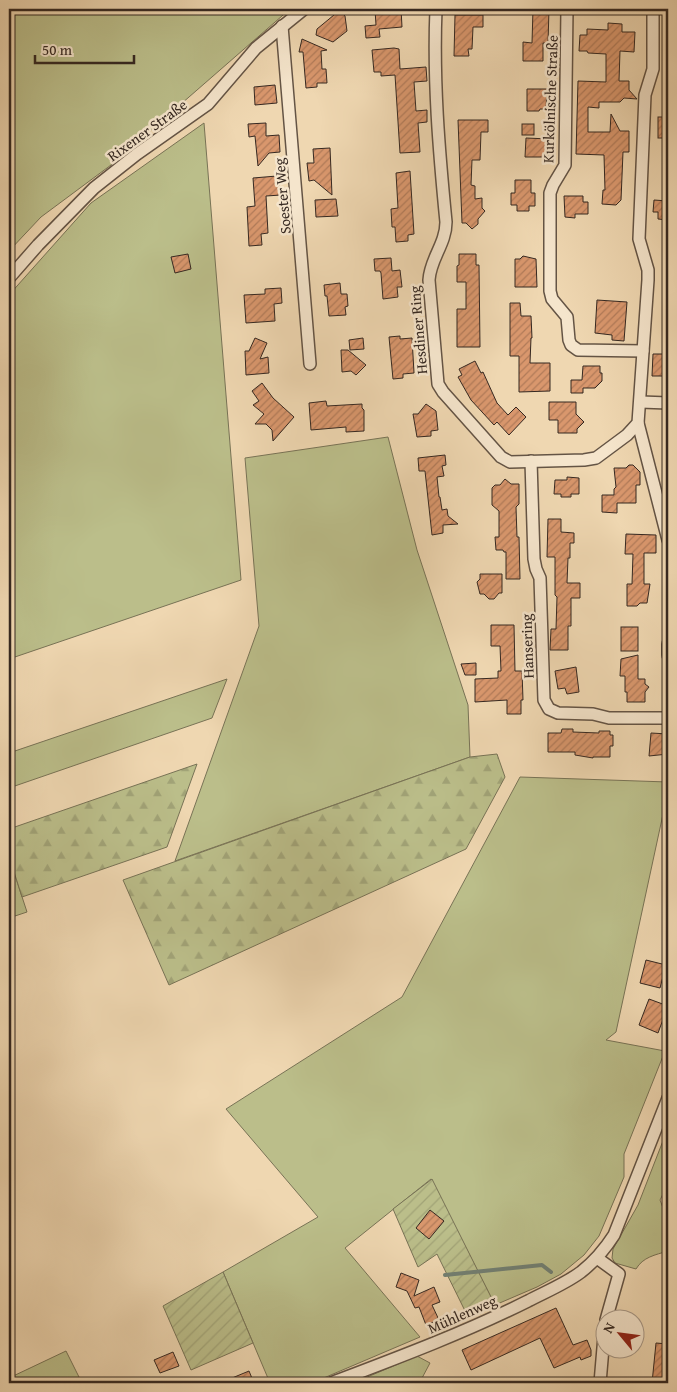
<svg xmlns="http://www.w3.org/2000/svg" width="677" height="1392" font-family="'Gentium Book Plus',serif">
<defs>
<pattern id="forest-firs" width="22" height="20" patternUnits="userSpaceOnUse" patternTransform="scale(1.25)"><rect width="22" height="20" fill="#bbbe8a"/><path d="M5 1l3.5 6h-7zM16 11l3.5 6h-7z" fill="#a1a377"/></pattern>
<pattern id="garden-furrows" width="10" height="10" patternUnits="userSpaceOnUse" patternTransform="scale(1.25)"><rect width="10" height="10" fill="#bbbe8a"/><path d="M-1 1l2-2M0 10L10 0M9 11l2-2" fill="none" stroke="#a1a377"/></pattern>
<pattern id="building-hatch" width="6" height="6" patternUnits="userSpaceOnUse" patternTransform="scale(1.25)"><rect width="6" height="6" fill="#d9976d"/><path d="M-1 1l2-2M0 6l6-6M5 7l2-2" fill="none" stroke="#b17b59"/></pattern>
</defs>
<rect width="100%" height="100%" fill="#efd7b1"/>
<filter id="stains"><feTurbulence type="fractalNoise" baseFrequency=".004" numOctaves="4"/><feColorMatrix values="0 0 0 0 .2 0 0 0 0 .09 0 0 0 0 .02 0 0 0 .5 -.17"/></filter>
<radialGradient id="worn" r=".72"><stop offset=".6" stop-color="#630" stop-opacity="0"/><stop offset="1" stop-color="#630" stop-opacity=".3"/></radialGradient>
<g fill="#bbbe8a" stroke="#787356">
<path d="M 9,9 L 290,9 L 111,165 L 41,217 L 9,251 Z"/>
<path d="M 204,123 L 241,580 L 9,659 L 9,295 L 91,203 Z"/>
<path d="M 388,437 L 417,550 L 468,705 L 470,757 L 175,861 L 259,626 L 245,458 Z"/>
<path d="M 227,679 L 212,718 L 9,788 L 9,753 Z"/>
<path d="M 520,777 L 668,782 L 668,791 L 616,1032 L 606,1040 L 665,1051 L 624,1154 L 624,1177 L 599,1236 L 584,1255 L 561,1274 L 537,1287 L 495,1305 L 431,1179 L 345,1248 L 420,1337 L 312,1383 L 270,1383 L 223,1272 L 318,1217 L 226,1109 L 402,997 Z"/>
<path d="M 9,857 L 27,912 L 9,918 Z"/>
<path d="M 668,1128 L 668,1184 L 660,1200 L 668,1221 L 668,1251 C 655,1255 643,1257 636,1269 L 615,1263 L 612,1258 L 613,1249 L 638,1205 Z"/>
<path d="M 66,1351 L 82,1383 L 9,1383 L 9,1378 Z"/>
<path d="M 417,1356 L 430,1363 L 421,1380 L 422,1383 L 353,1383 Z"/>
</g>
<g fill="url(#forest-firs)" stroke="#787356">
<path d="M 497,754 L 505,777 L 466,849 L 169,985 L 123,880 L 470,757 Z"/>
<path d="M 197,764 L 167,847 L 22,897 L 9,856 L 9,829 Z"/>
</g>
<g fill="url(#garden-furrows)" stroke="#787356">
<path d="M 432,1179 L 495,1305 L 468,1317 L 437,1254 L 418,1267 L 393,1209 Z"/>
<path d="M 223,1272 L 253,1343 L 191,1370 L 163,1306 Z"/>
</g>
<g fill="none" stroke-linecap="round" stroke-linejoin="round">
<path stroke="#728073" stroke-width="4" d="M 445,1275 L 542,1265 L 551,1272"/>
</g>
<g fill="url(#building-hatch)" stroke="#352821">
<path d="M 389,9 L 401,9 L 402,27 L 379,29 L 380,37 L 366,38 L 365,26 L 376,25 L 375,10 Z"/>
<path d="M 533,9 L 549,9 L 548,43 L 543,43 L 543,61 L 523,61 L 523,42 L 532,43 Z"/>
<path d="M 340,10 L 345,16 L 347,31 L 333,42 L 316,35 L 317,29 Z"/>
<path d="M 455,15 L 483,15 L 483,27 L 473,27 L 472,49 L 468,49 L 469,56 L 454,56 Z"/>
<path d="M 608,23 L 622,24 L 622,32 L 635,32 L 634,52 L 620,51 L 619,81 L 629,81 L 629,90 L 637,99 L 624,98 L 620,102 L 599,102 L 599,108 L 588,107 L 588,132 L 610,132 L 611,114 L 620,131 L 629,131 L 629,152 L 623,152 L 621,200 L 616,205 L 602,204 L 603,190 L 605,190 L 604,155 L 576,154 L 578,81 L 606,82 L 606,54 L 588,53 L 587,51 L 579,51 L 580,35 L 587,35 L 587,29 L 608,30 Z"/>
<path d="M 302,39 L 327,50 L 321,51 L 322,69 L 326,69 L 327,83 L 317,83 L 317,87 L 306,88 L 303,52 L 299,52 Z"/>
<path d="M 394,48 L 399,49 L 400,69 L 426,67 L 427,81 L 414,82 L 416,111 L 427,110 L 427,122 L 418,123 L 420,152 L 400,153 L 395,75 L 381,76 L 381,72 L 374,72 L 372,50 Z"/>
<path d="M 275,85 L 277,103 L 255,105 L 254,87 Z"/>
<path d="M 527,89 L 547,89 L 546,109 L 540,109 L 539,111 L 527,111 Z"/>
<rect x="658" y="117" width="10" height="21"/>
<path d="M 458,120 L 488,120 L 488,132 L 481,132 L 480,160 L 472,160 L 471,185 L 475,186 L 475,199 L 482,198 L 482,208 L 485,211 L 478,219 L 478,224 L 472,229 L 466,223 L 462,223 Z"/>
<path d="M 266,123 L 266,136 L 279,135 L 280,152 L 269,153 L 258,166 L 255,136 L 249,137 L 248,124 Z"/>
<rect x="522" y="124" width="12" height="11"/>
<path d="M 526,138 L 549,139 L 549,148 L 553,152 L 547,157 L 525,157 Z"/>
<path d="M 330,148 L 331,171 L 332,195 L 314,180 L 309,181 L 307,163 L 314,163 L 313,149 Z"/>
<path d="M 410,171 L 414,234 L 408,235 L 408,241 L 396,242 L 395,227 L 392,227 L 391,209 L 398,208 L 396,173 Z"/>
<path d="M 277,176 L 281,195 L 266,196 L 268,233 L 261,234 L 262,245 L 249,246 L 247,207 L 255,206 L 253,178 Z"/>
<path d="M 515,180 L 531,180 L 531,193 L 535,193 L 535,206 L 529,206 L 529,211 L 517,211 L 517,205 L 511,205 L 511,193 L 515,193 Z"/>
<path d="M 564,196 L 583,196 L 583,202 L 588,202 L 588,214 L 575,214 L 575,218 L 565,217 Z"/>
<path d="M 336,199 L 338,216 L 316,217 L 315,200 Z"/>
<path d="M 654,200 L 668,201 L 668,220 L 658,219 L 658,212 L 653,212 Z"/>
<path d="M 188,254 L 191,269 L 175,273 L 171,257 Z"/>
<path d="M 459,254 L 476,254 L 476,265 L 479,265 L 480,347 L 457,347 L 457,309 L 466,309 L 466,282 L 457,282 L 457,266 L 459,265 Z"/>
<path d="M 523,256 L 536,259 L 537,287 L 515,287 L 515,259 L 520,259 Z"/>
<path d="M 391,258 L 392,271 L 400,270 L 402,287 L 397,287 L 398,297 L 383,299 L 381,273 L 380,271 L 375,271 L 374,259 Z"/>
<path d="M 340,283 L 341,294 L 347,294 L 348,306 L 345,307 L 346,315 L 329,316 L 327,296 L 325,296 L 324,285 Z"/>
<path d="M 281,288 L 282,303 L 274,304 L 275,321 L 246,323 L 244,295 L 265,294 L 265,289 Z"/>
<path d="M 597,300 L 627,302 L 624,341 L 612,340 L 612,335 L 595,333 Z"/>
<path d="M 510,303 L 520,303 L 521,316 L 531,316 L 532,338 L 531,338 L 530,363 L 550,363 L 550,391 L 519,392 L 519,356 L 510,356 Z"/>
<path d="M 400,336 L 400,339 L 412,338 L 414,373 L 403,374 L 403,378 L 393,379 L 389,337 Z"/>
<path d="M 255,338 L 267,343 L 260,359 L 268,357 L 269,373 L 246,375 L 245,351 L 249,351 Z"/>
<path d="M 363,338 L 364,349 L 350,350 L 349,340 Z"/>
<path d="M 341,350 L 348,350 L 366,365 L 356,375 L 351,371 L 342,372 Z"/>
<path d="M 653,354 L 668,354 L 668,376 L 652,376 Z"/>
<path d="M 475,361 L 481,373 L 483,372 L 497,403 L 508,415 L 516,407 L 526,417 L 509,435 L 497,422 L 494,425 L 471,400 L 458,377 L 462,375 L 459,369 Z"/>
<path d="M 583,366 L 600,366 L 600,373 L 602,373 L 602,381 L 595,388 L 583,388 L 583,393 L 571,393 L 571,380 L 582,380 Z"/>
<path d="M 262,383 L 273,398 L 294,417 L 273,441 L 272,430 L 266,424 L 255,424 L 264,414 L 253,405 L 259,401 L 252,391 Z"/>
<path d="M 326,401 L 327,406 L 362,404 L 362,408 L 364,410 L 364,431 L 346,432 L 346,427 L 311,430 L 309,403 Z"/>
<path d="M 549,402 L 576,402 L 576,414 L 584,422 L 577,429 L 577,433 L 558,433 L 558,420 L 549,420 Z"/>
<path d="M 426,404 L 436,411 L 438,430 L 431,431 L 431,436 L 417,437 L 413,414 L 418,414 Z"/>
<path d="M 445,455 L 446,465 L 442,466 L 444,476 L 437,477 L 439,497 L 440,497 L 442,510 L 447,509 L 448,516 L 458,524 L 443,525 L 443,533 L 432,535 L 425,471 L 419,471 L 418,458 Z"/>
<path d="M 629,465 L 633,465 L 640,472 L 640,485 L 636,485 L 636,503 L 617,503 L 617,513 L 602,512 L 602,495 L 614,495 L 614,489 L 616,487 L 614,468 L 626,468 Z"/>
<path d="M 567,477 L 579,478 L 579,494 L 571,494 L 571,497 L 561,497 L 561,494 L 554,494 L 555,480 L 567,480 Z"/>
<path d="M 505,479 L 511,484 L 519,484 L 519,504 L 516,507 L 517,537 L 519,537 L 520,579 L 506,579 L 506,552 L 504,552 L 503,550 L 496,550 L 495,537 L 499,537 L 499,511 L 492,505 L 492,488 L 495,485 L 500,485 Z"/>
<path d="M 548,519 L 561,519 L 561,532 L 574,533 L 574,543 L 570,543 L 570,558 L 568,558 L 567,583 L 580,583 L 580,598 L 571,598 L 571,626 L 568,626 L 568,650 L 550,650 L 551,629 L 556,629 L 557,597 L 555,595 L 555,557 L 547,557 Z"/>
<path d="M 626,534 L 656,535 L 656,553 L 644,553 L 644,584 L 650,584 L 647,603 L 640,603 L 637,606 L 627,606 L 627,584 L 632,584 L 633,554 L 625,554 Z"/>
<path d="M 480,574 L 502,574 L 502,593 L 499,593 L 494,599 L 489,599 L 484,594 L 480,594 L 477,582 L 480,579 Z"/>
<path d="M 491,625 L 514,625 L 515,671 L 522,671 L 523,700 L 521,700 L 521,714 L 507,714 L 507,700 L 475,702 L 475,679 L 498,678 L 498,671 L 501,671 L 500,646 L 491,646 Z"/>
<rect x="621" y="627" width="17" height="24"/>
<path d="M 638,655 L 638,679 L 645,679 L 645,684 L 649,687 L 645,692 L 645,702 L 627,702 L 627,692 L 625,692 L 625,676 L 620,676 L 621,659 Z"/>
<path d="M 476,663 L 476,675 L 465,675 L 461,664 Z"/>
<path d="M 576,667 L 579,692 L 567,694 L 565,688 L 558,689 L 555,671 Z"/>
<path d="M 562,729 L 573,729 L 573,732 L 599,733 L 599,731 L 610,731 L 610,735 L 613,735 L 613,746 L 610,746 L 610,757 L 593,757 L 593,758 L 575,755 L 575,752 L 548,752 L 548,733 L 561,733 Z"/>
<path d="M 651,733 L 668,734 L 668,754 L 649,756 Z"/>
<path d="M 646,960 L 666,965 L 660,988 L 640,983 Z"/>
<path d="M 649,999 L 668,1006 L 658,1033 L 639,1025 Z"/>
<path d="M 430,1210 L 444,1221 L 429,1239 L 416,1228 Z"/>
<path d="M 401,1273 L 419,1280 L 414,1296 L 434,1287 L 440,1302 L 432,1305 L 439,1320 L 426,1325 L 419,1307 L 415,1308 L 407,1291 L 396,1287 Z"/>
<path d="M 556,1308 L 573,1345 L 587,1340 L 591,1350 L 591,1356 L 581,1360 L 580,1357 L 554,1368 L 540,1338 L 471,1370 L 462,1350 Z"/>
<path d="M 656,1343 L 668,1344 L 668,1383 L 652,1383 Z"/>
<path d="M 173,1352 L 179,1366 L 160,1373 L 154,1360 Z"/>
<path d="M 249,1371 L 254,1383 L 220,1383 Z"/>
</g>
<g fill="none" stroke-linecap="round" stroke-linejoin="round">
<defs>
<g id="minor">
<path d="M 436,9 C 433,80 439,151 446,222 C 446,244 430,259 429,280 L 438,384 L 443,392 L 501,457 L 510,462 L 584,460 L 596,458 L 627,435 L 638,423 L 648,280 L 648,270 L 639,239 L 645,95 L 653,69 L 653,9"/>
<path d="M 567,9 L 565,165 L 553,185 L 550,193 L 550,291 L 552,299 L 567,317 L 569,340 L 571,345 L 578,350 L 643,351"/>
<path d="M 282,26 L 310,364"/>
<path d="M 9,278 L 38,245 L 94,188 L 137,154 L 208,104 L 256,48 L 304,9"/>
<path d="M 641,402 L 668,403"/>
<path d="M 638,423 L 668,540"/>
<path d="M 531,461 L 534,559 L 536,569 L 540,578 L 544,700 L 549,709 L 558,713 L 593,714 L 609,718 L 668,718"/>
<path d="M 668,644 L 668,655"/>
<path d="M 597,1258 L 619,1274 L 606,1320"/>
<path d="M 331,1383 C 397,1358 464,1333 528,1301 C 545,1292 565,1284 581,1272 C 595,1261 605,1249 614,1235 L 668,1098"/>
<path d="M 600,1383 L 604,1336"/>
</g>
</defs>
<use href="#minor" stroke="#645445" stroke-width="14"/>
<use href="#minor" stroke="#f5e5cc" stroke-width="11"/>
</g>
<g text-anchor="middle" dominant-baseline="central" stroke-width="5" stroke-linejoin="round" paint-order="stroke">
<g font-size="15" fill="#352821" stroke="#f5e5cc">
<text transform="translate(550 99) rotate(-88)">Kurkölnische Straße</text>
<text transform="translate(147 130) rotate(-36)">Rixener Straße</text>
<text transform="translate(282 196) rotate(-95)">Soester Weg</text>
<text transform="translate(418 330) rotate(-95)">Hesdiner Ring</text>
<text transform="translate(527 646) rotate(-92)">Hansering</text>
<text transform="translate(462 1314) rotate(-24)">Mühlenweg</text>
</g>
</g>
<rect width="677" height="1392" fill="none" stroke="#efd7b1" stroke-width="30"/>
<rect x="10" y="10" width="657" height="1372" fill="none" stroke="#352821" stroke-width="2.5"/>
<rect x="15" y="15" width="647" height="1362" fill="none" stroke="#352821"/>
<g transform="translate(620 1334) rotate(299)"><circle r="24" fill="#f5e5cc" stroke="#a89988"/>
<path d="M0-4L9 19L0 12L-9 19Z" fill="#8f2418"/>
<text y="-8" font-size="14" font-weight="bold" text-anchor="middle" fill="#352821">N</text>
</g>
<path d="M35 55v8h99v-8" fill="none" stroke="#352821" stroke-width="2.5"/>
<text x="42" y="55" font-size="15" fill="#352821" stroke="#f5e5cc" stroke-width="4" paint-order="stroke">50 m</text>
<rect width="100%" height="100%" filter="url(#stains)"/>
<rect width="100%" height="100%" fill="url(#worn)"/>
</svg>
